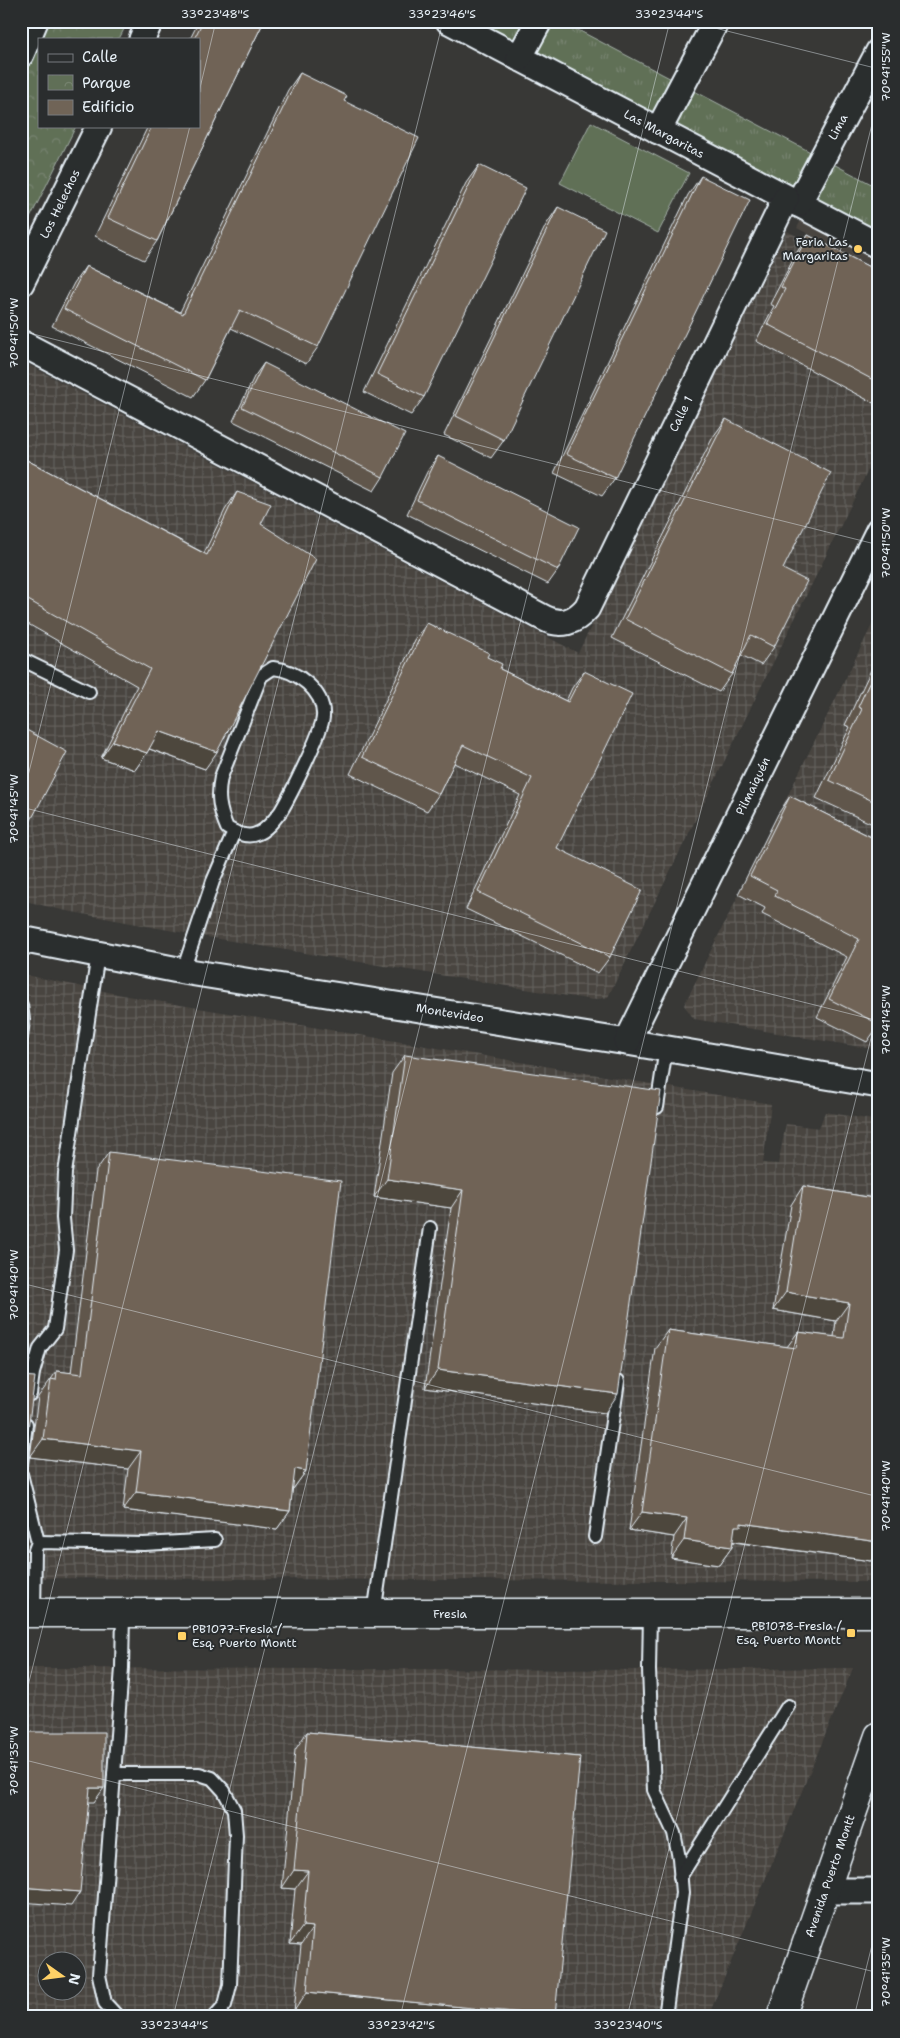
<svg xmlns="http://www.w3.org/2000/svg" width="900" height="2038" font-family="'Shantell Sans',sans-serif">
<defs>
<pattern id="industrial-grid" width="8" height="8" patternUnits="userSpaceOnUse" patternTransform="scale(1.25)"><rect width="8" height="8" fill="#494540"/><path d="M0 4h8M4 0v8" fill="none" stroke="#63605c"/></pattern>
<pattern id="grass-tufts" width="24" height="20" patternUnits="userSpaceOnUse" patternTransform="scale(1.25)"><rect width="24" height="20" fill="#606f57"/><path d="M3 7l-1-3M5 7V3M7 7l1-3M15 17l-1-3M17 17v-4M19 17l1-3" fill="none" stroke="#778470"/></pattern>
<pattern id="park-crowns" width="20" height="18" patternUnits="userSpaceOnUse" patternTransform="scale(1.25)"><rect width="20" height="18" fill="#606f57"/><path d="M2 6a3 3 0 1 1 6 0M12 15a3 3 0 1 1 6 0" fill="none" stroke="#778470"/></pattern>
</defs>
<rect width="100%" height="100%" fill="#383836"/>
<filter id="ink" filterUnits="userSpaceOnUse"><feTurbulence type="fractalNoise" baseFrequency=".02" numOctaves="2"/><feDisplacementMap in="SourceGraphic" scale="10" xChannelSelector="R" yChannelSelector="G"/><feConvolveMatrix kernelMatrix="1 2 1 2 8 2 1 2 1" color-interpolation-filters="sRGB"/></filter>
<g filter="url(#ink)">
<path fill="#494540" d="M 818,187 L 879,218 L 879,271 L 797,228 Z"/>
<g fill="url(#industrial-grid)" fill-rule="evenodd">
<path d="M 787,231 L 879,279 L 879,448 L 608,997 L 593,1000 L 195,935 L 62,910 L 21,900 L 21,361 L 578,653 Z"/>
<path d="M 879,611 L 879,1050 L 694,1019 L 684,1005 Z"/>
<path d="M 21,974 L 127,996 L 771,1104 L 763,1163 L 778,1164 L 786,1124 L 819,1128 L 825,1112 L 879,1121 L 879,1582 L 21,1578 Z"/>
<path d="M 21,1668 L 649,1670 L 853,1668 L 708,2017 L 21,2017 ZM 48,1960 L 78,1960 L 78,1990 L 48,1990 Z"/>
</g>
<path fill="url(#grass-tufts)" stroke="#a4b0a8" d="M 474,21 L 561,21 L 879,188 L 879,231 Z"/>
<g fill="url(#park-crowns)" stroke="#a4b0a8">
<path d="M 47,21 L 128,21 L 119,39 L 39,39 Z"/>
<path d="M 39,40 L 39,126 L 76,126 L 21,236 L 21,80 Z"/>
</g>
<path fill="#606f57" stroke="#a4b0a8" d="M 591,122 L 689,173 L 658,233 L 560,183 Z"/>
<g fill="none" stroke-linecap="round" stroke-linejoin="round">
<defs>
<g id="service">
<path d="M 21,659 L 89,692"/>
<path d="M 273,668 C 296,670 325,691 323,717 C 322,732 290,796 281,811 C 275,819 266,831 256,834 C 247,838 234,832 227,828 C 219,809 217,796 221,777 L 261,676 Z"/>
<path d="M 183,971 L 213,881 L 234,832"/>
<path d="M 21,1005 L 23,1020 L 21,1037"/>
<path d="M 657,1107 L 666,1048"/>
<path d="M 30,1394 L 33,1373 L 40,1348 L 55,1329 L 66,1250 L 63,1218 L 65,1173 L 98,954"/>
<path d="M 21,1464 L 26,1424"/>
<path d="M 21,1474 L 38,1542"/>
<path d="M 595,1537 L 618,1381"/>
<path d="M 34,1613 L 35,1550 L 38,1542 L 144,1544 L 215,1540"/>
<path d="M 650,1613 L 649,1670 L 654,1790 L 674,1833 L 679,1858 L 682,1893 L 665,2017"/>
<path d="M 374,1614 L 430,1228"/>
<path d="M 114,1774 L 199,1774 L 212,1778 L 224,1791 L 234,1810 L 236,1835 L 230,1985 L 225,2005 L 214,2017"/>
<path d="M 680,1877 L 788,1706"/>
<path d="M 118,2017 L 105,2003 L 99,1975 L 122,1668 L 123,1613"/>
</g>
<g id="minor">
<path d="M 449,21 L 879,246"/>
<path d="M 142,39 L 150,21"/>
<path d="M 21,54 L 35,21"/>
<path d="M 519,58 L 539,21"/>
<path d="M 658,131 L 716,21"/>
<path d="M 798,204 L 879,51"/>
<path d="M 21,283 L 99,126"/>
<path d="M 21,343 L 544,618 C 561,627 575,622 587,608 L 786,198"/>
<path d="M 21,939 L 183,971 L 627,1042 L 879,1085"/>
<path d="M 627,1042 L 879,530"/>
<path d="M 825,1891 L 879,1891"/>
</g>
<g id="tertiary">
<path d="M 21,1613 L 879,1613"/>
<path d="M 781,2017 L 879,1736"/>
</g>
</defs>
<use href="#service" stroke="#e8f1f8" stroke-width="16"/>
<use href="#minor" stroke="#e8f1f8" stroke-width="29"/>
<use href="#tertiary" stroke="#e8f1f8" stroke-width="31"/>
<use href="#service" stroke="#2a2d2e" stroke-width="12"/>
<use href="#minor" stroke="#2a2d2e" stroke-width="25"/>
<use href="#tertiary" stroke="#2a2d2e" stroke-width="28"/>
</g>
<g fill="#60564b" stroke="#e8f1f8">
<path d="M 199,21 L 264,21 L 157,241 L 144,260 L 95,236 L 148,126 L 199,126 L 199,39 L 190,39 Z"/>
<path d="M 300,73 L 344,101 L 318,347 L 306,364 L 231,328 L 205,380 L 193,397 L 52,326 L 74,283 L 86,266 L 180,312 L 288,90 Z"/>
<path d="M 479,165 L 424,397 L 411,415 L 364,392 L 466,183 Z"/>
<path d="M 701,176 L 615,478 L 602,496 L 554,473 L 688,195 Z"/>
<path d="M 558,207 L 504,440 L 491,458 L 444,435 L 546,225 Z"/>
<path d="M 808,235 L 879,272 L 879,406 L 756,341 L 774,306 L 770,304 L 797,252 Z"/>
<path d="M 264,363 L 383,477 L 374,491 L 233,421 L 254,377 Z"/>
<path d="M 726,419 L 783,569 L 774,647 L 761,665 L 741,655 L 732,674 L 719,692 L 612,638 L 713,437 Z"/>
<path d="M 438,456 L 558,570 L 548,584 L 407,514 L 428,470 Z"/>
<path d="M 21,457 L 204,553 L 225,510 L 237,492 L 261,524 L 205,769 L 149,749 L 135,770 L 101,758 L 137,686 L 21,620 Z"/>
<path d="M 427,623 L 487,657 L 500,669 L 566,701 L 572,688 L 584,671 L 557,848 L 610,957 L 598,973 L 466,909 L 520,795 L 454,763 L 439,794 L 427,811 L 350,774 L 415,640 Z"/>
<path d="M 879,653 L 879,827 L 816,798 L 850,727 L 845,725 Z"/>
<path d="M 790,796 L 879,841 L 879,1033 L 874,1032 L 867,1042 L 817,1017 L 847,957 L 762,914 L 765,908 L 738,894 L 778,814 Z"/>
<path d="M 405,1055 L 605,1413 L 425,1388 L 451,1208 L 374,1197 L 392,1073 Z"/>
<path d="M 109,1152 L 306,1471 L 293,1489 L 292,1489 L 290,1511 L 277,1529 L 123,1510 L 128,1469 L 30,1457 L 38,1397 L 57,1371 L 71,1373 L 96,1171 Z"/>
<path d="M 803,1186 L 879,1199 L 871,1561 L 733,1542 L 732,1547 L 719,1565 L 671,1558 L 674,1537 L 629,1530 L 655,1348 L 668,1330 L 787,1347 L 798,1332 L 834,1337 L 836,1321 L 773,1310 L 791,1205 Z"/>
<path d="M 307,1732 L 580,1757 L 294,2011 L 301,1945 L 290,1944 L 295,1889 L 282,1888 L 295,1750 Z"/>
</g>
<g fill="#4e463d" stroke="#e8f1f8">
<path d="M 159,731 L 217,752 L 205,769 L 147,748 Z"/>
<path d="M 113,741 L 147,753 L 135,770 L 101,758 Z"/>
<path d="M 879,1025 L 879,1033 L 874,1032 Z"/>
<path d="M 387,1179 L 463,1190 L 451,1208 L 374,1197 Z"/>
<path d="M 786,1292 L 849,1303 L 836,1321 L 773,1310 Z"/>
<path d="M 438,1370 L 618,1394 L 605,1413 L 425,1388 Z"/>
<path d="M 21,1436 L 27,1437 L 21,1445 Z"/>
<path d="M 43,1439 L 141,1451 L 128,1469 L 30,1457 Z"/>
<path d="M 295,1469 L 306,1471 L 293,1489 L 282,1488 Z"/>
<path d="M 136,1492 L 290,1511 L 277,1529 L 123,1510 Z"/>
<path d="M 642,1512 L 687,1518 L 674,1537 L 629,1530 Z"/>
<path d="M 741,1523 L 879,1542 L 879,1549 L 871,1561 L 730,1541 L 735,1526 Z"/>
<path d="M 684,1540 L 732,1547 L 719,1565 L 671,1558 Z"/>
<path d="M 90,1788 L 104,1788 L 94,1802 L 80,1802 Z"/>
<path d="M 294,1870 L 308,1871 L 295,1889 L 282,1888 Z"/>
<path d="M 21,1887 L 80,1892 L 71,1906 L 21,1902 Z"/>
<path d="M 303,1926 L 313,1927 L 301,1945 L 290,1944 Z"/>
<path d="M 307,1992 L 555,2016 L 554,2017 L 359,2017 L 294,2011 Z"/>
</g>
<g fill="#706457" stroke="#e8f1f8">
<path d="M 203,21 L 264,21 L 157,241 L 108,218 L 152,126 L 199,126 L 199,39 L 194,39 Z"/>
<path d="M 300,73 L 347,96 L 344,101 L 419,138 L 318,347 L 240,310 L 205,380 L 64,309 L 86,266 L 183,314 Z"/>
<path d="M 479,165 L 526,188 L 424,397 L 377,374 Z"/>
<path d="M 701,176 L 750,200 L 615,478 L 566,454 Z"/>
<path d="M 558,207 L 605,230 L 504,440 L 456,416 Z"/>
<path d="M 808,235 L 879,272 L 879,383 L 767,324 L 785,289 L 781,287 Z"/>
<path d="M 264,363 L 405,434 L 383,477 L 242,407 Z"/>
<path d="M 726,419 L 831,473 L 783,569 L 807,581 L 774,647 L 751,635 L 732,674 L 625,619 Z"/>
<path d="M 438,456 L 579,527 L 558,570 L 417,500 Z"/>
<path d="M 21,457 L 207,555 L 237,492 L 271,504 L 261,524 L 316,559 L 217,752 L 159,731 L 147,753 L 113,741 L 150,669 L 21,596 Z"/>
<path d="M 427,623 L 489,653 L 487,657 L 502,664 L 500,669 L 568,702 L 584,671 L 632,694 L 557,848 L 642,890 L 610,957 L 478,892 L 532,778 L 463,745 L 439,794 L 362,757 Z"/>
<path d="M 879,662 L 879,804 L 829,780 L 862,709 L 858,707 Z"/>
<path d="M 21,727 L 67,752 L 21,839 Z"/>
<path d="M 790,796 L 879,841 L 879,1024 L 829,999 L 859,939 L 775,896 L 777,890 L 750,876 Z"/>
<path d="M 405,1055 L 661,1091 L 618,1394 L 438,1370 L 463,1190 L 387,1179 Z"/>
<path d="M 109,1152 L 341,1181 L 306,1471 L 295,1469 L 290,1511 L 136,1492 L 141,1451 L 43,1439 L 51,1379 L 56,1380 L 57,1371 L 82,1374 Z"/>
<path d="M 803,1186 L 879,1199 L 879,1542 L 741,1523 L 741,1526 L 735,1526 L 732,1547 L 684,1540 L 687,1518 L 642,1512 L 668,1330 L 796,1348 L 798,1332 L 844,1338 L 849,1303 L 786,1292 Z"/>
<path d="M 21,1376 L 35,1377 L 27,1437 L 21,1436 Z"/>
<path d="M 21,1732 L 104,1732 L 104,1788 L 90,1788 L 80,1892 L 21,1887 Z"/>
<path d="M 307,1732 L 580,1757 L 555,2016 L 307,1992 L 313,1927 L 303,1926 L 308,1871 L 294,1870 Z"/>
</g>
</g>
<path fill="none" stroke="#e8f1f8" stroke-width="1" stroke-opacity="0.45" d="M 687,21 L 879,69M 199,92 L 216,21M 21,331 L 879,545M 21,804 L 190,126M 21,807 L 879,1021M 21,1283 L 879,1497M 21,1714 L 443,21M 21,1759 L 879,1973M 173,2017 L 670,21M 400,2017 L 879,96M 627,2017 L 879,1006M 854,2017 L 879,1917"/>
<g fill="#ffd166" stroke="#2a2d2e" stroke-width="2">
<circle cx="858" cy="249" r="5"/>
<rect x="846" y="1628" width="10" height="10" rx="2.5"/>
<rect x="177" y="1631" width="10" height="10" rx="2.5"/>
</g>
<g text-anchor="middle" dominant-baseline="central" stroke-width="4" stroke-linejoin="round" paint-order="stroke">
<g font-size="12" fill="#e8f1f8" stroke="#2a2d2e">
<text transform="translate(838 127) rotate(-62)">Lima</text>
<text transform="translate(664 134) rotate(28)">Las Margaritas</text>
<text transform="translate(60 204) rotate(-64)">Los Helechos</text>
<text transform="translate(681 414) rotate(-64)">Calle 1</text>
<text transform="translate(753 786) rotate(-64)">Pilmaiquén</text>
<text transform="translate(450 1013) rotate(9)">Montevideo</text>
<text x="450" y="1614">Fresia</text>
<text transform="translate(830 1876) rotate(-71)">Avenida Puerto Montt</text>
</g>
<g font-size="12" fill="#e8f1f8" stroke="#2a2d2e" text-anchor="end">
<text x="848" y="242">Feria Las<tspan x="848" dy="14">Margaritas</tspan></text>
<text x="841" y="1626">PB1078-Fresia /<tspan x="841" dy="14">Esq. Puerto Montt</tspan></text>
<text x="192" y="1629" text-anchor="start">PB1077-Fresia /<tspan x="192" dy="14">Esq. Puerto Montt</tspan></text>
</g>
</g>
<rect width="900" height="2038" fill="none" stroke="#2a2d2e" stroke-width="55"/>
<rect x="38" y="38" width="162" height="90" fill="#2a2d2e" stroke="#767b7f"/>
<rect x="48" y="54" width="25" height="8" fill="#2a2d2e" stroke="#767b7f"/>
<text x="82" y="62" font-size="15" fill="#e8f1f8">Calle</text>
<rect x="48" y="75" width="25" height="15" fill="url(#park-crowns)" stroke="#767b7f"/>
<text x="82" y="88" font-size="15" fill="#e8f1f8">Parque</text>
<rect x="48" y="100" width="25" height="15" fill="#706457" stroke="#767b7f"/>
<text x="82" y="112" font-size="15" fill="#e8f1f8">Edificio</text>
<g transform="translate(62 1976) rotate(104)"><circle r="24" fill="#2a2d2e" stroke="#767b7f"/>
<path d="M0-4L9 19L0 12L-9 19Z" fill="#ffd166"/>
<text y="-8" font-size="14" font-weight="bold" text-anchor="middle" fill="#e8f1f8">N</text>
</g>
<rect x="28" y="28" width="844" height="1982" fill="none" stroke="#e8f1f8" stroke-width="2"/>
<g font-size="12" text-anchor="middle" fill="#e8f1f8">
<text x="215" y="18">33°23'48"S</text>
<text x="442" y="18">33°23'46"S</text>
<text x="669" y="18">33°23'44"S</text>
<text transform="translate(886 67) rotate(-90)" y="4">70°41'55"W</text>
<text transform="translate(14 333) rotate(-90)" y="4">70°41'50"W</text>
<text transform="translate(886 543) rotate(-90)" y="4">70°41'50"W</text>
<text transform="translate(14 809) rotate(-90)" y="4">70°41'45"W</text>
<text transform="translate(886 1020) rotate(-90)" y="4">70°41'45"W</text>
<text transform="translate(14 1285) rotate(-90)" y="4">70°41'40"W</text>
<text transform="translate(886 1496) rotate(-90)" y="4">70°41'40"W</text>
<text transform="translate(14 1761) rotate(-90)" y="4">70°41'35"W</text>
<text transform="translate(886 1972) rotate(-90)" y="4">70°41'35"W</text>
<text x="174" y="2029">33°23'44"S</text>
<text x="401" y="2029">33°23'42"S</text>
<text x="628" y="2029">33°23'40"S</text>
</g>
</svg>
